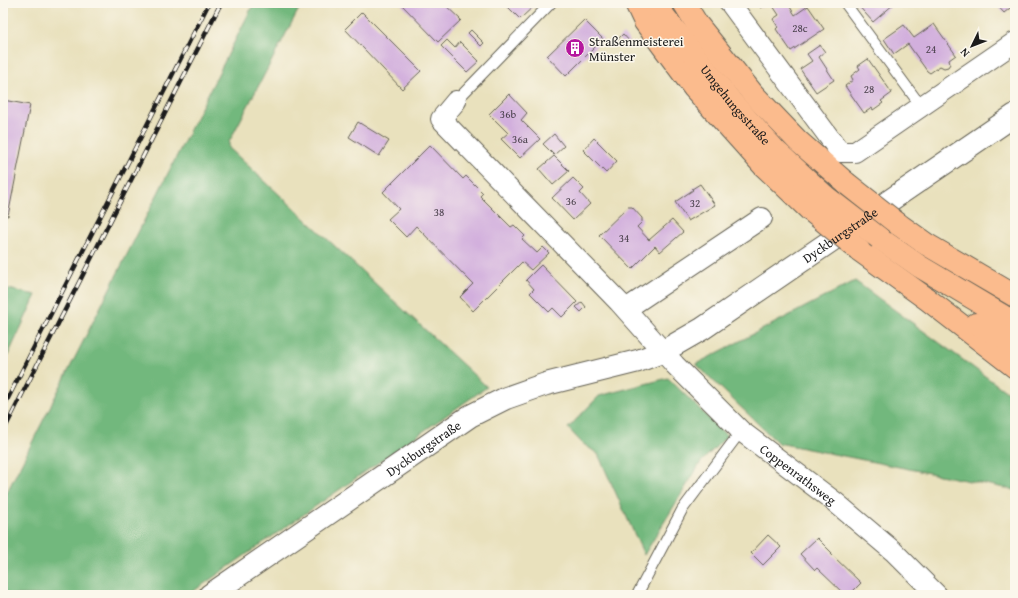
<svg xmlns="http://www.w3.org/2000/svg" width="1018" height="598" font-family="'Gentium Book Plus',serif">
<rect width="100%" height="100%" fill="#fbf7ec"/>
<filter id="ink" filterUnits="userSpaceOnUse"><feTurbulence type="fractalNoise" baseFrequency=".025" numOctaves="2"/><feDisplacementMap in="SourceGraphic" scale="8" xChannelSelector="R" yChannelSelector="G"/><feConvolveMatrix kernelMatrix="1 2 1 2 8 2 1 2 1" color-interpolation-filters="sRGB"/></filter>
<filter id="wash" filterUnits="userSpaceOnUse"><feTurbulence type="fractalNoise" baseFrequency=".012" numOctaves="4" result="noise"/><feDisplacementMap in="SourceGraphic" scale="16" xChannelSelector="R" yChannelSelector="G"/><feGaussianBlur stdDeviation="0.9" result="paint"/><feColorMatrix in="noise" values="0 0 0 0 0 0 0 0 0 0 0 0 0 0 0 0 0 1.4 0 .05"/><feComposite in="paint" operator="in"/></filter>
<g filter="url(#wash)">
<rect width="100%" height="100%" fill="#e9e1bd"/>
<g fill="#72b87d" stroke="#476a4c">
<path d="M 254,3 L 302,3 L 229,142 L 229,148 L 487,387 L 188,595 L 3,595 L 3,500 Z"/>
<path d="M 855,281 L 1015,398 L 1015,490 L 778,443 L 696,364 Z"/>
<path d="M 3,288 L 36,295 L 3,366 Z"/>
<path d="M 668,378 L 727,436 L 701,462 L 644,555 L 598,454 L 582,443 L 568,428 L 599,396 Z"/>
</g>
<g id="blocks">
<g fill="#d2afdd">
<path d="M 400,3 L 443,3 L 461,20 L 438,42 Z"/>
<path d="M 504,3 L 537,3 L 520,19 Z"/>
<path d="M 757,3 L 768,3 L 761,8 Z"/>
<path d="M 771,3 L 793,3 L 794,4 L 790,7 L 795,15 L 808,6 L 824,29 L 791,51 L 776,29 L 778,27 L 773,19 L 779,15 Z"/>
<path d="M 856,3 L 892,3 L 894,4 L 873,22 Z"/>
<path d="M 995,3 L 1015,3 L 1015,4 L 1004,13 Z"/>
<path d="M 362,12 L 421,71 L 402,89 L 345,29 Z"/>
<path d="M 584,20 L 603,39 L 566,76 L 547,56 Z"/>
<path d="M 934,24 L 956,55 L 949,60 L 950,64 L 948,67 L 944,68 L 940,66 L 930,73 L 927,71 L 908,44 L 894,54 L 884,39 L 904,25 L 914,38 Z"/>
<path d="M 471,30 L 484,43 L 481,46 L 468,33 Z"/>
<path d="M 623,34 L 630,42 L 625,46 L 618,39 Z"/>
<path d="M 447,40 L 455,48 L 460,42 L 479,61 L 467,72 L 441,46 Z"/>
<path d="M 820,45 L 825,52 L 819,57 L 834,80 L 816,92 L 800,69 L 812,61 L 807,54 Z"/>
<path d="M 868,59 L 892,93 L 881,101 L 883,103 L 873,110 L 872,108 L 864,113 L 845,86 L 853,80 L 851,76 L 860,69 L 858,66 Z"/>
<path d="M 509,94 L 527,113 L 521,120 L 540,139 L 520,158 L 501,139 L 508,133 L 489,114 Z"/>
<path d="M 3,100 L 30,105 L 8,216 L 3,215 Z"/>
<path d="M 358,122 L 389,141 L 379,156 L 349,137 Z"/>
<path d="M 554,134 L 564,146 L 554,155 L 543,144 Z"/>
<path d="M 594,138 L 617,161 L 606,173 L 583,150 Z"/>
<path d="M 430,145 L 463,179 L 466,176 L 483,193 L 480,196 L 511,227 L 514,225 L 525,236 L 522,239 L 537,253 L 543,247 L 549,253 L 531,270 L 522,262 L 473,311 L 460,297 L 473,284 L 416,226 L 406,237 L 388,219 L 399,209 L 383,192 Z"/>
<path d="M 554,156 L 569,171 L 553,185 L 539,169 Z"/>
<path d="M 573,178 L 584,189 L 580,193 L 590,204 L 573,220 L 552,198 Z"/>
<path d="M 700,184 L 715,205 L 688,221 L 675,202 L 693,190 L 692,189 Z"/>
<path d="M 628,207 L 632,207 L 642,218 L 642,222 L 637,227 L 649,240 L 672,220 L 683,232 L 660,252 L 655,246 L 632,269 L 599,235 Z"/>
<path d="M 541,265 L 577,302 L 562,317 L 553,308 L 549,312 L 530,293 L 534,289 L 526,280 Z"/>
<path d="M 582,302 L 586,307 L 581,312 L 576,307 Z"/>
<path d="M 768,535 L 781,547 L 763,565 L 751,553 Z"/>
<path d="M 817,538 L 832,553 L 831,554 L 861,583 L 849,595 L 845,595 L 817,568 L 815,570 L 800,554 Z"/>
</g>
</g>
</g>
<g filter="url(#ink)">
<use href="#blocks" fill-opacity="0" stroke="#646154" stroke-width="1"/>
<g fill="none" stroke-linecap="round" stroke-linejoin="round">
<defs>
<g id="service">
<path d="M 845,3 L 921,106"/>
<path d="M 456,101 L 551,3"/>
<path d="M 637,595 L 682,510 L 741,431"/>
</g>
<g id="minor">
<path d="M 730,3 L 840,152 L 855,152 L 1015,42"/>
<path id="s1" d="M 456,101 L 441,119 L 619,302 L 675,365 L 741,431 L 835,502 L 893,551 L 937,595"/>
<path d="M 626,309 L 762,218"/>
</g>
<g id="tertiary">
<path id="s2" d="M 210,595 L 470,416 L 506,398 L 546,384 L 638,361 L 662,352 L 702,329 L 1015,115"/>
</g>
<g id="trunk">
<path d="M 636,3 L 645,22 L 694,88 L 763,165 L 810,210"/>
<path id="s3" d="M 655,3 L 660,11 L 734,105 L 775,150 L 826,197"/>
<path d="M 684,3 L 697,24 L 753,94 L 798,141 L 846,183"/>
<path d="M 898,224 L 926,244 L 1015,296"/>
<path d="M 879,238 L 919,266 L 1003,316 L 1015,322"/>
<path d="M 859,250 L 927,299 L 1015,367"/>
<path d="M 976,324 L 1015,343"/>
</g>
</defs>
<use href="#service" stroke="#646154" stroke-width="12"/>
<use href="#minor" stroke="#646154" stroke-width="22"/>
<use href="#tertiary" stroke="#646154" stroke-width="24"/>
<use href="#trunk" stroke="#646154" stroke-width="24"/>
<use href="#service" stroke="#fff" stroke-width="10"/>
<use href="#minor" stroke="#fff" stroke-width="20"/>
<use href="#tertiary" stroke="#fff" stroke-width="22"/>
<use href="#trunk" stroke="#fbbb8d" stroke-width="22"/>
<defs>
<g id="rail">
<path d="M 3,408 L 209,3"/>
<path d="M 3,432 L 221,3"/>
</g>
</defs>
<use href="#rail" stroke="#1c1c1c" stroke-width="4.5"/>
<use href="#rail" stroke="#fbf7ec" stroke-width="3" stroke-dasharray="9" stroke-linecap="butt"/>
<defs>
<g id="trunk-bridge">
<path d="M 846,183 L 898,224"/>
<path d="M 826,197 L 879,238"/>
<path d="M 810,210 L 859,250"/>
</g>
</defs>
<use href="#trunk-bridge" stroke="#646154" stroke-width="24" stroke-linecap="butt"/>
<use href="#trunk-bridge" stroke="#fbbb8d" stroke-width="22"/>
</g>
</g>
<defs>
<symbol id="building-disc" viewBox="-11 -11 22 22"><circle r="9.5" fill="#b5179e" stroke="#fbf7ec"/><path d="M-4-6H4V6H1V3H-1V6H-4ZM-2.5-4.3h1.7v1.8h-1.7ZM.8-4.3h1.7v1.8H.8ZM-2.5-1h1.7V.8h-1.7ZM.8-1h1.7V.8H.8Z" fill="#fff"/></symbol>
</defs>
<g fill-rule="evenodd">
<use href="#building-disc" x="564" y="37" width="22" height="22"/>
</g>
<g text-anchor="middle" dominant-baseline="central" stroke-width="3" stroke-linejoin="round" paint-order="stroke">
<g font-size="11" fill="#4a414c">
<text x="800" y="28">28c</text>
<text x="931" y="49">24</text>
<text x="869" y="89">28</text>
<text x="508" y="114">36b</text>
<text x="520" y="139">36a</text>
<text x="571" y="201">36</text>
<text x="695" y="203">32</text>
<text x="439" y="212">38</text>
<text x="624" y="238">34</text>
</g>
<g font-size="13" fill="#1c1c1c" stroke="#fbf7ec" text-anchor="start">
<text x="589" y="41">Straßenmeisterei<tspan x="589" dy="15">Münster</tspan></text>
</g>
<g font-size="13" fill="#1c1c1c" stroke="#fbf7ec">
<text stroke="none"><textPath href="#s3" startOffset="130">Umgehungsstraße</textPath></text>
<text stroke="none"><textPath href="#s2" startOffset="732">Dyckburgstraße</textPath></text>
<text stroke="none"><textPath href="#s2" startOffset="259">Dyckburgstraße</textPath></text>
<text stroke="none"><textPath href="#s1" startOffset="528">Coppenrathsweg</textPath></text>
</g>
</g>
<rect width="1018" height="598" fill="none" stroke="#fbf7ec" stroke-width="16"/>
<g transform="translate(972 46) rotate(227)" stroke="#fbf7ec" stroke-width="3" paint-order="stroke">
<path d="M0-3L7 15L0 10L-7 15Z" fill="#1c1c1c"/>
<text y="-6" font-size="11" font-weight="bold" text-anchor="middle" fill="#1c1c1c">N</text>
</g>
</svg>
